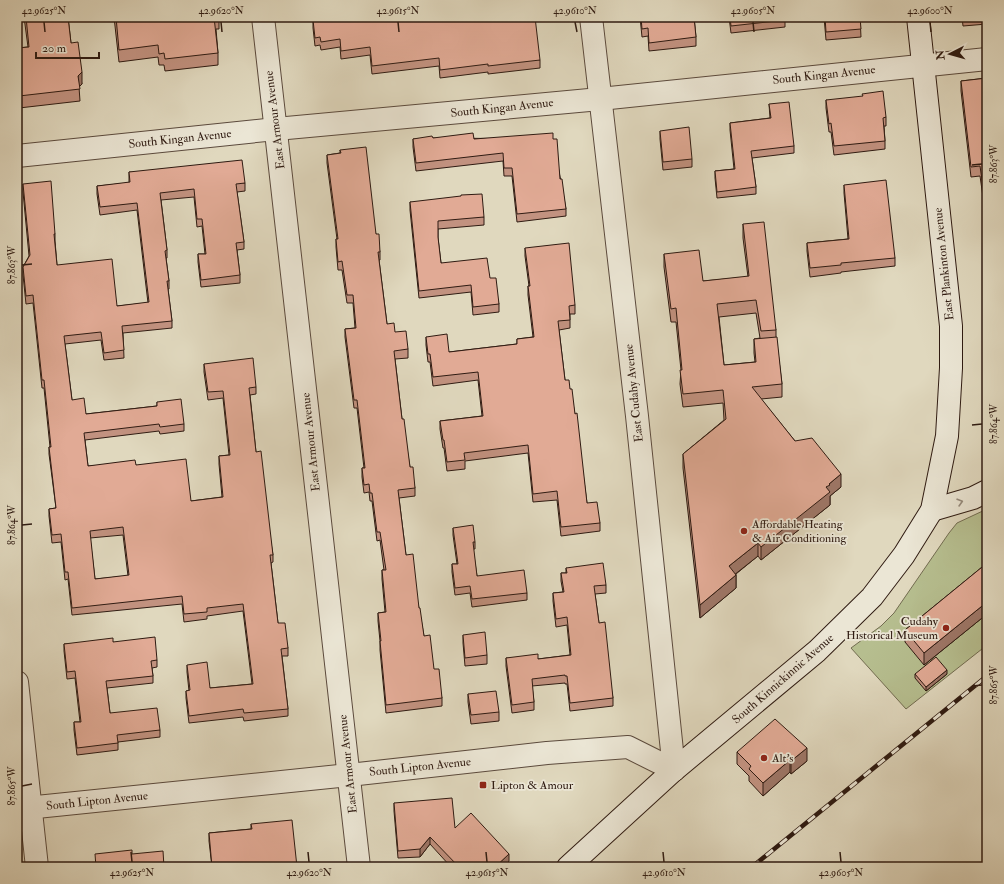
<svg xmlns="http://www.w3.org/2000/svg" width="1004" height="884" font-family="'IM FELL Double Pica',serif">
<rect width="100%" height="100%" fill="#e0d8be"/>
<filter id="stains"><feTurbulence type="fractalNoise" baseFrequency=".005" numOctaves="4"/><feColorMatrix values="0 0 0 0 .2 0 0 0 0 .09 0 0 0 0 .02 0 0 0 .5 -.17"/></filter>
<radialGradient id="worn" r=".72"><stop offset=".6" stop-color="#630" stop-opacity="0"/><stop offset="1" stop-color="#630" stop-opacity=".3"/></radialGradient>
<path fill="#b6be8f" stroke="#726c50" d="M 987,509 L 987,645 L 906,709 L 851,648 L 881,626 L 894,613 L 949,533 L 957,523 Z"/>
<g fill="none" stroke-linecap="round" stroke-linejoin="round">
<defs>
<g id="street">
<path d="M 263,17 L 359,867"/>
<path d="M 591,17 L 637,416 L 674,770"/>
<path d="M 17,156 L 276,129 L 600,99 L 987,59"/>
<path d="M 17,682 L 37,867"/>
<path d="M 17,809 L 349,775 L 547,753 L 628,747 L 674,770"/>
</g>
<g id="secondary">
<path d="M 932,510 L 973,498 L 987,491"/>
<path d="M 568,867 L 674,770 L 817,651 L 872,597 L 904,555 L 932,510 L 947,436 L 951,368 L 951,326 L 918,17"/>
</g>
</defs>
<use href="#street" stroke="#5b4a3d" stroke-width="24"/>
<use href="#secondary" stroke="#2f1b12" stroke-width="24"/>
<use href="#street" stroke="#ebe6d5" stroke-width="22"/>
<use href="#secondary" stroke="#ebe6d5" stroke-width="22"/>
<defs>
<path id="rail" d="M 752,867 L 987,676"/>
</defs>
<use href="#rail" stroke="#2f1b12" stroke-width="4.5"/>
<use href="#rail" stroke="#ebe6d5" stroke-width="3" stroke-dasharray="9" stroke-linecap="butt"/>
</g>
<g fill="#c29280" stroke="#2f1b12" fill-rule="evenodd">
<path d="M 24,17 L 68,17 L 71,43 L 82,84 L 79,87 L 80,101 L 19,108 L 17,107 L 17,76 L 19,73 L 17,60 L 17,48 L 28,47 Z"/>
<path d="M 114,17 L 219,17 L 219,29 L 216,29 L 218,53 L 218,65 L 165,71 L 164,65 L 159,65 L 158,57 L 119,62 Z"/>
<path d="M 640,17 L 694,17 L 696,37 L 696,46 L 649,51 L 648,36 L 642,37 Z"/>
<path d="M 729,17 L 785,17 L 785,27 L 731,33 Z"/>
<path d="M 824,17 L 860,17 L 861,37 L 826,40 Z"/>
<path d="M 962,17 L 987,17 L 987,24 L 963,26 Z"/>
<path d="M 313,20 L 351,20 L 540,60 L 540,68 L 488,74 L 488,72 L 440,78 L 439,66 L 372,74 L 370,55 L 341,59 L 340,47 L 321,50 L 320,45 L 315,46 L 313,28 Z"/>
<path d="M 987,78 L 987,225 L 980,176 L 971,177 L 961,91 L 961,81 Z"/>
<path d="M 826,100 L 886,117 L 886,126 L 884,126 L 885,141 L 885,149 L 834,155 L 831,132 L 829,132 L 826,108 Z"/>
<path d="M 769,104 L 794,146 L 794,153 L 752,158 L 756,187 L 756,194 L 717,198 L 715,178 L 715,171 L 734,169 L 730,130 L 730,123 L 770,118 Z"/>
<path d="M 660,131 L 692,159 L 692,167 L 663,170 L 660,139 Z"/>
<path d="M 433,138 L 553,139 L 566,209 L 566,216 L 517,222 L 512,176 L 504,176 L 503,161 L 416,171 L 413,147 L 413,139 Z"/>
<path d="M 340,150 L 376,234 L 380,252 L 380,260 L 379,260 L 387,324 L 395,332 L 408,349 L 408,358 L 395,359 L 402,419 L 410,467 L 415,488 L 415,496 L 399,498 L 406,555 L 419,608 L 424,636 L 442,698 L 442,706 L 386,713 L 380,650 L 380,641 L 378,621 L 378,613 L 385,612 L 382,579 L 382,570 L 384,570 L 380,540 L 377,541 L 372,501 L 370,501 L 369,492 L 364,493 L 362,477 L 362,468 L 364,468 L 357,408 L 354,408 L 345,337 L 345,329 L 355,328 L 353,303 L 347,303 L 342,270 L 338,270 L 336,247 L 336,239 L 337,239 L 327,163 L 327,155 L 340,153 Z"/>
<path d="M 129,172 L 245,183 L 245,191 L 237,192 L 244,242 L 244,249 L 237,250 L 240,275 L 240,283 L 201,287 L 198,262 L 198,254 L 205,254 L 202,226 L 197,227 L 194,197 L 161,200 L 167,250 L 167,258 L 166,258 L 169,281 L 169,289 L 168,289 L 172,321 L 172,328 L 123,333 L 124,358 L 104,360 L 101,340 L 65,344 L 72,400 L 86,414 L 157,406 L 157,402 L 184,424 L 184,431 L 160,434 L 159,431 L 85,440 L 88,466 L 136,465 L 191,501 L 222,497 L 219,464 L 219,456 L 229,455 L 223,398 L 208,400 L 204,372 L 204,364 L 256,387 L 256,394 L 250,395 L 256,452 L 273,555 L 273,562 L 271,563 L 278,623 L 288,648 L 288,656 L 282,656 L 288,709 L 288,716 L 244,721 L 243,717 L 189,723 L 186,698 L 186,691 L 189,691 L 187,672 L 187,665 L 210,688 L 252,684 L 243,611 L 207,616 L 207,619 L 184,622 L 182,604 L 72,615 L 68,579 L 65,580 L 61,542 L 52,543 L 49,516 L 49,509 L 56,508 L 49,454 L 49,447 L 50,447 L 44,388 L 42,388 L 33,303 L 26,304 L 23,275 L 23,267 L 29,256 L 23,192 L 23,184 L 55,234 L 55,241 L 57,265 L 117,306 L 148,303 L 137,210 L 100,215 L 97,194 L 97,186 L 129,183 ZM 123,535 L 128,576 L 95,579 L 90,538 Z"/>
<path d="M 844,185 L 895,258 L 895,266 L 841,272 L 841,273 L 810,277 L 807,251 L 807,243 L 848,239 L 844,193 Z"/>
<path d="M 410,202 L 484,217 L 484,225 L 438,229 L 438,238 L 441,263 L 490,278 L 499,304 L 499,312 L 473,315 L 471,292 L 419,298 L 410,210 Z"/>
<path d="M 743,224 L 776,330 L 776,337 L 782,384 L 782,397 L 761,399 L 795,441 L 841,487 L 830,496 L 830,505 L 761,560 L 758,556 L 736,574 L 736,588 L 700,618 L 683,468 L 683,454 L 724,420 L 723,403 L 683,407 L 680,384 L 681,370 L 676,322 L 671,322 L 664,267 L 664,254 L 703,281 L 748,277 L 743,238 ZM 756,313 L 760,338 L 754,339 L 754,353 L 755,362 L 724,365 L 719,317 Z"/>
<path d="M 525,248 L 575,305 L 575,314 L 570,314 L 570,328 L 559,330 L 565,380 L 570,389 L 575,414 L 587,503 L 600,523 L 600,531 L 561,536 L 557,500 L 533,502 L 528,453 L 465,461 L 465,469 L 447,471 L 444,448 L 443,448 L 440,429 L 440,421 L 482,416 L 478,380 L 433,386 L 430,362 L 428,362 L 426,345 L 426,337 L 449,352 L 517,344 L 517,339 L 533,337 L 528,295 L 528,286 L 529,286 L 525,256 Z"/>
<path d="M 453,528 L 475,542 L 475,549 L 473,549 L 477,576 L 527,593 L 527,600 L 472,607 L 470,593 L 455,595 L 452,572 L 452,564 L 457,564 L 453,535 Z"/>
<path d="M 987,563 L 987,614 L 924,665 L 905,642 L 905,630 Z"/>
<path d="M 566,568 L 606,585 L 606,593 L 595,594 L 599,623 L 613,698 L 613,706 L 570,711 L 567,684 L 565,684 L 565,683 L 532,686 L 534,702 L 534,710 L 512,713 L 506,666 L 506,658 L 538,659 L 570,655 L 567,625 L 556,627 L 553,601 L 553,593 L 563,592 L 561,581 L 561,573 L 566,573 Z"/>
<path d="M 463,635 L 487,655 L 487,664 L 465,666 L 463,643 Z"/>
<path d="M 113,642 L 157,660 L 157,667 L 152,668 L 153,676 L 153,683 L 107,688 L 110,713 L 160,730 L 160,737 L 118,742 L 118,750 L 77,755 L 74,730 L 74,722 L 80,722 L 75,678 L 67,679 L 64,651 L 64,644 Z"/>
<path d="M 915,674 L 947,674 L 926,691 L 915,678 Z"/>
<path d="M 468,694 L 499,712 L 499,721 L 471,724 L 468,702 Z"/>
<path d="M 737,752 L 807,761 L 791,774 L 790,772 L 763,796 L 749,781 L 749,776 L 737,764 Z"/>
<path d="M 394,803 L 455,828 L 509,861 L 503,867 L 451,867 L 430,844 L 420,857 L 398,858 L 394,811 Z"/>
<path d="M 251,824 L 297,867 L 212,867 L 209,841 L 209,833 L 251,829 Z"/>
</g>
<g fill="#9e7768" stroke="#2f1b12">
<path d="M 82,72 L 82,84 L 78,88 L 78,76 Z"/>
<path d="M 841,474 L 841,487 L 830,496 L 830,505 L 761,560 L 761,547 L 826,487 L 829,484 Z"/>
<path d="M 758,543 L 758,556 L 729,579 L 729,566 Z"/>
<path d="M 736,575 L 736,588 L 700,618 L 700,605 Z"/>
<path d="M 987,602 L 987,614 L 924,665 L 924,653 Z"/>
<path d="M 947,670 L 947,674 L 926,691 L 926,687 Z"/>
<path d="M 807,748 L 807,761 L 791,774 L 791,761 Z"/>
<path d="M 790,760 L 790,772 L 763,796 L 763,783 Z"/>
<path d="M 430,837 L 430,844 L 420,857 L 420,849 Z"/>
<path d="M 509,854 L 509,861 L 503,867 L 495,867 Z"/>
</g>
<g fill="#e1aa95" stroke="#2f1b12" fill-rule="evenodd">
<path d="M 26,17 L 68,17 L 71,43 L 78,42 L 82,72 L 78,76 L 80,89 L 19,96 L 17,95 L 17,76 L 20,71 L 17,48 L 29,47 Z"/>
<path d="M 116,17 L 215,17 L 214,17 L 218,53 L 165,59 L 164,53 L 159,54 L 158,45 L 119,50 Z"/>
<path d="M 340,17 L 351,17 L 351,20 L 378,17 L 535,17 L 540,60 L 488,66 L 488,64 L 440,70 L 439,58 L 372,66 L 370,47 L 341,51 L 340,39 L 321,42 L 320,37 L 315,38 L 313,20 Z"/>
<path d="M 641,17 L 694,17 L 696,37 L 649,43 L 648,28 L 642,29 Z"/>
<path d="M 730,17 L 785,17 L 785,20 L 731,26 Z"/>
<path d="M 825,17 L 860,17 L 861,29 L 826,32 Z"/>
<path d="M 987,78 L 987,215 L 980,166 L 971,167 L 961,81 Z"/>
<path d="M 883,91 L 886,117 L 883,118 L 885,141 L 834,146 L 831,123 L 829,124 L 826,100 L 863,96 L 862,94 Z"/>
<path d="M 789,102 L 794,146 L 751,151 L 756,187 L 717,192 L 715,171 L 735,169 L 730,123 L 771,118 L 769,104 Z"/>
<path d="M 689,127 L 692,159 L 663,162 L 660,131 Z"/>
<path d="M 473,133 L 474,139 L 553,133 L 553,139 L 557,139 L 560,179 L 562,179 L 566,209 L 517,214 L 512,168 L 504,168 L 503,153 L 416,163 L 413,139 L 432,136 L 433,138 Z"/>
<path d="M 366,147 L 376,234 L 379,234 L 380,252 L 378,252 L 387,324 L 394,323 L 395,332 L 406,331 L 408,349 L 394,351 L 402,419 L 404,419 L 410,467 L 413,467 L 415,488 L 398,490 L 406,555 L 413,554 L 419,608 L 420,608 L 424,636 L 430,635 L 434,669 L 439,669 L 442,698 L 386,705 L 380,641 L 381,641 L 378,613 L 386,612 L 382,570 L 386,570 L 380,532 L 377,532 L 372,493 L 370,493 L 369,484 L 364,485 L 362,468 L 365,468 L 357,400 L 354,400 L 345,329 L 356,328 L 353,295 L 347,295 L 342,261 L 338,262 L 336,239 L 338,239 L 327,155 L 341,153 L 340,150 Z"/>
<path d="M 242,160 L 245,183 L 236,184 L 244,242 L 236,243 L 240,275 L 201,280 L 198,254 L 206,254 L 202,219 L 197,219 L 194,189 L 160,193 L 167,250 L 165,251 L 169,281 L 167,281 L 172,321 L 122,326 L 124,350 L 104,353 L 101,332 L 64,336 L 72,400 L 84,398 L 86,414 L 157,406 L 157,402 L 181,399 L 184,424 L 160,427 L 159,424 L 84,433 L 88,466 L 135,460 L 136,465 L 186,459 L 191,501 L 223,497 L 219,456 L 230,455 L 223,391 L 208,392 L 204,364 L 253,358 L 256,387 L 249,388 L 256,452 L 261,451 L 273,555 L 270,555 L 278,623 L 285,623 L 288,648 L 281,649 L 288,709 L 244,713 L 243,709 L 189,716 L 186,691 L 190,690 L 187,665 L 207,662 L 210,688 L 253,684 L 243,604 L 207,608 L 207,612 L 184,614 L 182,596 L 72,608 L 68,572 L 65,572 L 61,534 L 52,535 L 49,509 L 56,508 L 49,447 L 51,447 L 44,380 L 42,380 L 33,295 L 26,296 L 23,267 L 30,255 L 23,184 L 51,181 L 55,234 L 54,234 L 57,265 L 112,259 L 117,306 L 149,302 L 137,203 L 100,207 L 97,186 L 130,182 L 129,172 ZM 123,527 L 129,575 L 95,579 L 90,531 Z"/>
<path d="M 886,180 L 895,258 L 841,263 L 841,265 L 810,268 L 807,243 L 849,239 L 844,185 Z"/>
<path d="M 482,194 L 484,217 L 438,221 L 438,237 L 441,263 L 487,258 L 490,278 L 496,278 L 499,304 L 473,307 L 471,285 L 419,291 L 410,202 L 461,196 L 461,195 Z"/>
<path d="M 764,222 L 776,330 L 761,331 L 756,300 L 717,304 L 724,365 L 756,362 L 754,339 L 777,337 L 782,384 L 752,387 L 795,441 L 812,438 L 841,474 L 829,484 L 830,485 L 826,487 L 830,492 L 761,547 L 758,543 L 729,566 L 736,575 L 700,605 L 683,454 L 726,419 L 723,390 L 683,394 L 680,370 L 682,370 L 676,308 L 671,309 L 664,254 L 699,250 L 703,281 L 749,276 L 743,224 Z"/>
<path d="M 569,243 L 575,305 L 569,306 L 570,320 L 558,321 L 565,380 L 569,380 L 570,389 L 572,389 L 575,414 L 577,413 L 587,503 L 597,502 L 600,523 L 561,527 L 557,491 L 533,494 L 528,445 L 464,453 L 465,460 L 447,462 L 444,440 L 443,440 L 440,421 L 483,416 L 478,372 L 433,377 L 430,354 L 428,354 L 426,337 L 447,334 L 449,352 L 517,344 L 517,339 L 534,337 L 528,286 L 530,286 L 525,248 Z"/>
<path d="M 473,525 L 475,542 L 473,542 L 477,576 L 524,570 L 527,593 L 472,599 L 470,586 L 455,588 L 452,564 L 458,564 L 453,528 Z"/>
<path d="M 603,563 L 606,585 L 594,586 L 599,623 L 605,622 L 613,698 L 570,703 L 567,676 L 565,676 L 565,675 L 532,679 L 534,702 L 512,705 L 506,658 L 538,654 L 538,659 L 571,655 L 567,617 L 556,619 L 553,593 L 564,592 L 561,573 L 567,573 L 566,568 Z"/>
<path d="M 987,563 L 987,602 L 924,653 L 905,630 Z"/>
<path d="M 485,632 L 487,655 L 465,658 L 463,635 Z"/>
<path d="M 155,637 L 157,660 L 151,661 L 153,676 L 106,681 L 110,713 L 157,708 L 160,730 L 117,735 L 118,743 L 77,748 L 74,722 L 81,722 L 75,671 L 67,672 L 64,644 L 113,638 L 113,642 Z"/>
<path d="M 936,657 L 947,670 L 926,687 L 915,674 Z"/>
<path d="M 496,691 L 499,712 L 471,715 L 468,694 Z"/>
<path d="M 775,719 L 807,748 L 791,761 L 790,760 L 763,783 L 749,769 L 751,766 L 737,752 Z"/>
<path d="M 452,798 L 455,828 L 471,813 L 509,854 L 495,867 L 459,867 L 430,837 L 420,849 L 398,851 L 394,803 Z"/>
<path d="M 292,820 L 297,867 L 212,867 L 209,833 L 252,829 L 251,824 Z"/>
<path d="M 132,850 L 132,854 L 163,851 L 164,867 L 96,867 L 95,854 Z"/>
</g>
<defs><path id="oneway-chevron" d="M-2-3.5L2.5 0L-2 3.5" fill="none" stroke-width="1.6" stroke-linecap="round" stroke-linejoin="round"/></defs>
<use stroke="#968b7d" href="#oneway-chevron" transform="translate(960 502) rotate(-16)"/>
<path fill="none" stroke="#2f1b12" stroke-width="1.5" d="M 44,22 L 45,32M 221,22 L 222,32M 398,22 L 399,32M 575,22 L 577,32M 753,22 L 754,32M 930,22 L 931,32M 972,165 L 982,164M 22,265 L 32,264M 972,425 L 982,424M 22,525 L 32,524M 972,686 L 982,685M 22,786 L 32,784M 131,852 L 132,862M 308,852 L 309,862M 486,852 L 487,862M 663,852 L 664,862M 840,852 L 841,862"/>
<g fill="#8f2418" stroke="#ebe6d5" stroke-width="1.5">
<circle cx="744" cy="531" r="4"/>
<circle cx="946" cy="628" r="4"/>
<circle cx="764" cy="758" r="4"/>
<rect x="479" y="781" width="8" height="8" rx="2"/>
</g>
<g text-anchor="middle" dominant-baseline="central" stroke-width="3.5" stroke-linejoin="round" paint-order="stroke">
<g font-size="12" fill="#2f1b12" stroke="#ebe6d5">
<text transform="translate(824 75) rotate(-6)">South Kingan Avenue</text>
<text transform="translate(502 108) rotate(-6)">South Kingan Avenue</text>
<text transform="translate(275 120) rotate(-97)">East Armour Avenue</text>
<text transform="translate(180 139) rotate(-6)">South Kingan Avenue</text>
<text transform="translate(944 264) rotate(-96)">East Plankinton Avenue</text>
<text transform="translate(634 393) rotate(-96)">East Cudahy Avenue</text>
<text transform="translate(311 442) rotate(-96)">East Armour Avenue</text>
<text transform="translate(783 679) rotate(-41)">South Kinnickinnic Avenue</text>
<text transform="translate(348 764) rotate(-96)">East Armour Avenue</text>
<text transform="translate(420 767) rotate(-6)">South Lipton Avenue</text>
<text transform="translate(97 801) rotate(-6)">South Lipton Avenue</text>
</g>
<g font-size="12" fill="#2f1b12" stroke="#ebe6d5" text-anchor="start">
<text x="752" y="524">Affordable Heating<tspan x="752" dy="14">&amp; Air Conditioning</tspan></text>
<text x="938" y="621" text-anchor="end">Cudahy<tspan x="938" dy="14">Historical Museum</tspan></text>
<text x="772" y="758">Alt's</text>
<text x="491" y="785">Lipton &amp; Amour</text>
</g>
</g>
<rect width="1004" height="884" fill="none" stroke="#e0d8be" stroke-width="44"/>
<g transform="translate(950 54) rotate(264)" stroke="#ebe6d5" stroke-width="3" paint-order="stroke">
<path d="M0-3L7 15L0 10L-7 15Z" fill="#2f1b12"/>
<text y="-6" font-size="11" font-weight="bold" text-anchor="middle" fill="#2f1b12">N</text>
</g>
<path d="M36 52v6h63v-6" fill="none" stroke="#2f1b12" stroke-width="2"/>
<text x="42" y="52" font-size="12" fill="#2f1b12" stroke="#ebe6d5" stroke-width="3" paint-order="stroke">20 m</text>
<rect x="22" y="22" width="960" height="840" fill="none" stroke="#2f1b12" stroke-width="1.5"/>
<g font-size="10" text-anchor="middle" fill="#2f1b12">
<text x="44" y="14">42.9625°N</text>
<text x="221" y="14">42.9620°N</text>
<text x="398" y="14">42.9615°N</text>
<text x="575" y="14">42.9610°N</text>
<text x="753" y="14">42.9605°N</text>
<text x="930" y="14">42.9600°N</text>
<text transform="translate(993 164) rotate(-90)" y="4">87.863°W</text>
<text transform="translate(11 265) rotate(-90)" y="4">87.863°W</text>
<text transform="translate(993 424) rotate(-90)" y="4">87.864°W</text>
<text transform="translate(11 525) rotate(-90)" y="4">87.864°W</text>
<text transform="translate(993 685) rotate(-90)" y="4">87.865°W</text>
<text transform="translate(11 786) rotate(-90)" y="4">87.865°W</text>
<text x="132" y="876">42.9625°N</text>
<text x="309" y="876">42.9620°N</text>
<text x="487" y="876">42.9615°N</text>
<text x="664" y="876">42.9610°N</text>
<text x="841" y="876">42.9605°N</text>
</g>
<rect width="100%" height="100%" filter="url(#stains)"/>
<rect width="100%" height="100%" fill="url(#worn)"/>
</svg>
